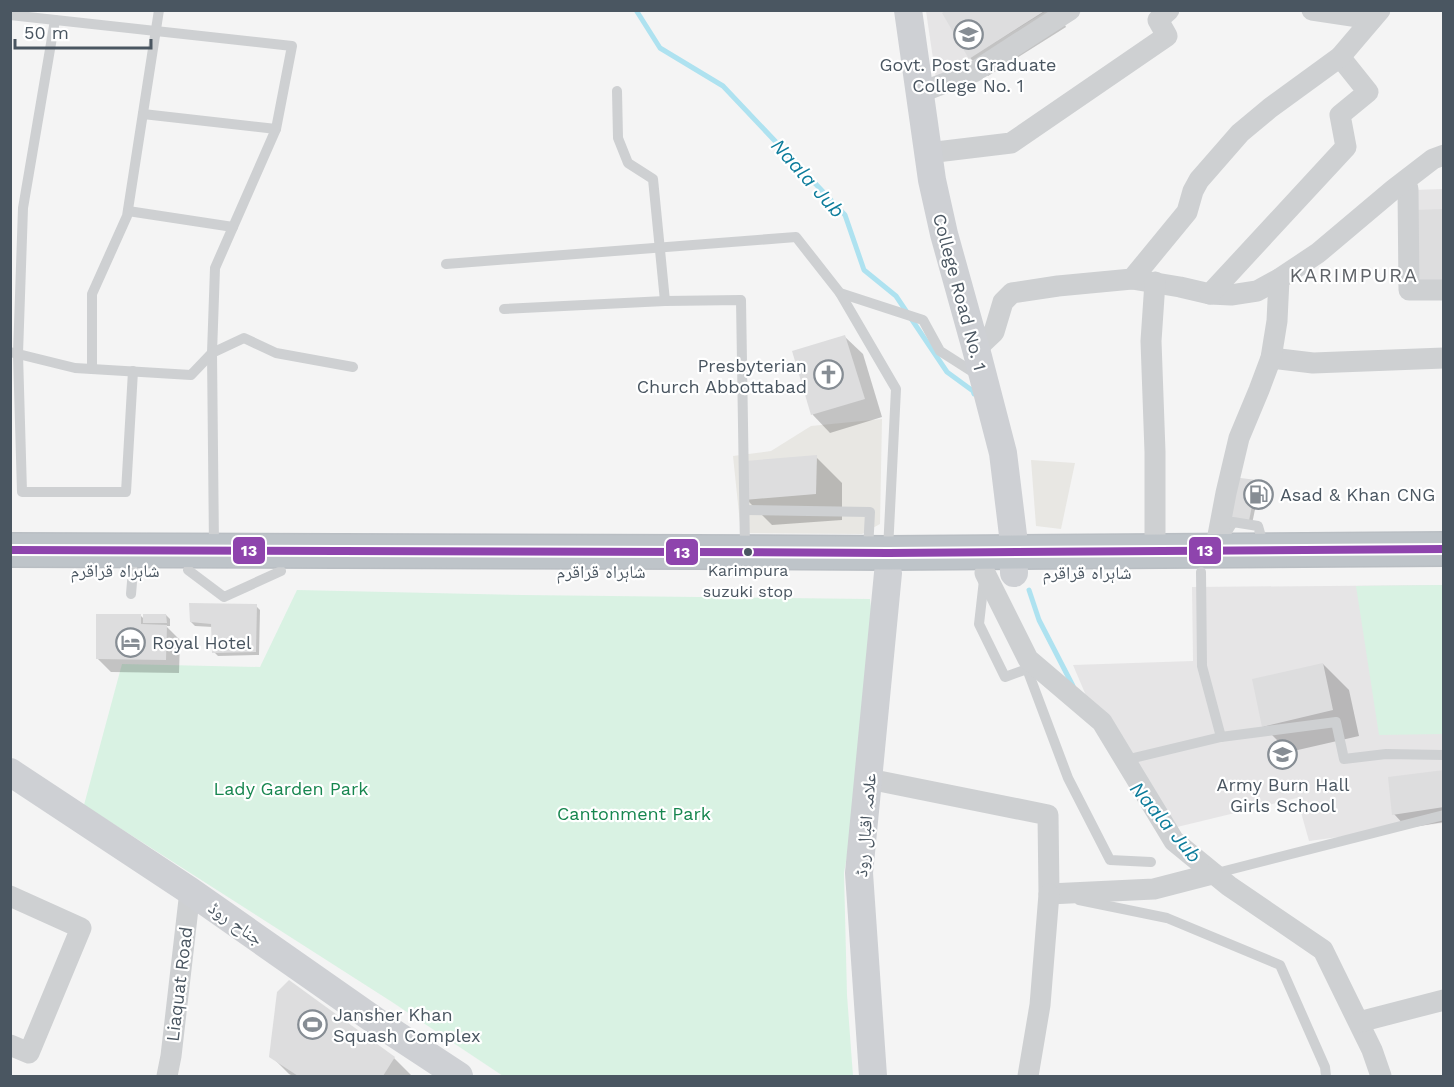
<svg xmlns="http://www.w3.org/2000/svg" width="1454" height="1087" font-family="'Work Sans','Noto Naskh Arabic',sans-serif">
<rect width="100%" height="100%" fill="#f4f4f4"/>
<g fill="#e8e7e3">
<path d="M 882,419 L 880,524 L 862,534 L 741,533 L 733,456 L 771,451 L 811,426 Z"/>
<path d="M 1031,460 L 1075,463 L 1061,529 L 1036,526 Z"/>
</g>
<g fill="#e6e5e6">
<path d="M 926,11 L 1046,11 L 936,79 Z"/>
<path d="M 1443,189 L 1443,285 L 1411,285 L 1413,190 Z"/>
<path d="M 1443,585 L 1443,823 L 1309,841 L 1297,798 L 1173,828 L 1093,712 L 1073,665 L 1193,661 L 1192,587 Z"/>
</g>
<g fill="#d9f2e3">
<path d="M 1443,585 L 1443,734 L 1379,735 L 1356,586 Z"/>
<path d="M 297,590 L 523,595 L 870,599 L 878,679 L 844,873 L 847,995 L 853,1076 L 503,1076 L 392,1002 L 84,805 L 122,664 L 260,667 Z"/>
</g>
<g fill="#0003">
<path d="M 949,10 L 1080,10 L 1063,21 L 1066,27 L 988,76 L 970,58 Z"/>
<path d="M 845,337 L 863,354 L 882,417 L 830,433 L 813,415 L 794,352 Z"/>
<path d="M 816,457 L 842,483 L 842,520 L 772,525 L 746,499 Z"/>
<path d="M 1256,481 L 1260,485 L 1252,524 L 1230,520 Z"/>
<path d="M 256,606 L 260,610 L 259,655 L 218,656 L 214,652 L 213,627 L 195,626 L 191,622 Z"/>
<path d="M 166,615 L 170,619 L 170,626 L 166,626 L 180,640 L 179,673 L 111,672 L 97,658 L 141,616 L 145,620 Z"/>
<path d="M 1323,664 L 1349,690 L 1359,736 L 1289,752 L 1263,726 Z"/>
<path d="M 1444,771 L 1444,822 L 1407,828 L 1394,814 Z"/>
<path d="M 290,982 L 394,1058 L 412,1076 L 293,1076 L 289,1074 L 271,1056 Z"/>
</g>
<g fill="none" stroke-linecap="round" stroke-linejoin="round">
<g stroke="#aee2f0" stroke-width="5">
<path d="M 636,10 L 660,48 L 723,86 L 845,215 L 864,270 L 896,296 L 947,372 L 973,391 L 974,394"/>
<path d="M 1029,590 L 1039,620 L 1073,686"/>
</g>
</g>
<g fill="#ddddde">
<path d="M 947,10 L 1046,10 L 969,59 L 942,13 Z"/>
<path d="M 1444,209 L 1444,285 L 1411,285 L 1413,210 Z"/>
<path d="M 845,335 L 865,399 L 811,415 L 792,351 Z"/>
<path d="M 817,455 L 816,494 L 744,500 L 745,461 Z"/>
<path d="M 1232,477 L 1257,480 L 1249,521 L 1224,517 Z"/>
<path d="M 189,603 L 257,604 L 256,652 L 212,653 L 211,624 L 190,622 Z"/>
<path d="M 96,614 L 141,614 L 141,624 L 167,625 L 166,660 L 96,659 Z"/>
<path d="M 143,614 L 166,614 L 167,623 L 143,623 Z"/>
<path d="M 1323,663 L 1333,710 L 1262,727 L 1252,679 Z"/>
<path d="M 1444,770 L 1444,807 L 1392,815 L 1388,777 Z"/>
<path d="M 289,980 L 395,1057 L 383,1076 L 298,1076 L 269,1057 L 277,992 Z"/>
</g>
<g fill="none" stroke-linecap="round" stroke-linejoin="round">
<defs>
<path id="highway" d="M 10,550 L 692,552 L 888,553 L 1444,549"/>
</defs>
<use href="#highway" stroke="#b9bec3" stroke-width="36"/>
<g stroke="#ced0d2" stroke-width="10">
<path d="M 10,15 L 292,46 L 276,129 L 215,268 L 212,353 L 214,547"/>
<path d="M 55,20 L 23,208 L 18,354 L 22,492 L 126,492 L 133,371"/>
<path d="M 617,91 L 618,138 L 628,163 L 653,179 L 665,301"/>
<path d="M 143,114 L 276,129"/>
<path d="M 128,211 L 233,227"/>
<path d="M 446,264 L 796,237 L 840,293 L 923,320 L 940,351 L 976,374"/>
<path d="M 840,293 L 896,389 L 888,550"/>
<path d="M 504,309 L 665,301 L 741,300 L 745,549"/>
<path d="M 10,352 L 75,368 L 191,375 L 212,353 L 244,338 L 276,353 L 353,367"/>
<path d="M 92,369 L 92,294 L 127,216 L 159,10"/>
<path d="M 745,510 L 870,512 L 868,550"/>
<path d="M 1223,538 L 1233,522 L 1258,526 L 1264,547"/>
<path d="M 188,570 L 224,597 L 281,571"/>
<path d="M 1201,572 L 1202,666 L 1221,737"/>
<path d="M 984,580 L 979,624 L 1005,677 L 1027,669 L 1068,778 L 1110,860 L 1151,862"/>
<path d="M 131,594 L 133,570"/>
<path d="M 1125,760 L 1221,737 L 1336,722 L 1344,759 L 1386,754 L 1444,755"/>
<path d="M 1213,874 L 1444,815"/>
<path d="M 1079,900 L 1167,918 L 1280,965 L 1325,1067 L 1326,1076"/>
</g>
<g stroke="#ced0d2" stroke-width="21">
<path d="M 1312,10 L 1372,19"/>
<path d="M 919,93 L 974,72 L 1070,10"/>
<path d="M 928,153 L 1011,143 L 1167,36 L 1158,20 L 1169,10"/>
<path d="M 1403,184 L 1408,189 L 1409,290 L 1444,290"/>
<path d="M 1132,279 L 1180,287 L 1210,294 L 1231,295 L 1257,291 L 1279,279 L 1318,253 L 1394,189 L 1433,159 L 1444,155"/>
<path d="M 1155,282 L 1151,341 L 1155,452 L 1155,552"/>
<path d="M 1210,294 L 1346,147 L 1340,115 L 1368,92 L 1340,57"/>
<path d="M 976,349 L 994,332 L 1003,302 L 1012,293 L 1058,286 L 1132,279 L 1187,212 L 1193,191 L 1199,180 L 1240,133 L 1270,108 L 1340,57 L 1380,10"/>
<path d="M 1271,358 L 1313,363 L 1444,358"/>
<path d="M 1215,551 L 1226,493 L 1239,438 L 1259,390 L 1271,358 L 1277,321 L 1279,279"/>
<path d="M 985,573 L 1028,659 L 1102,722 L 1174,841 L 1229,886 L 1323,950 L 1372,1050 L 1381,1076"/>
<path d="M 869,779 L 1048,815 L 1049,894 L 1154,889 L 1212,874"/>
<path d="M 10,896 L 81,928 L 29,1053 L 10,1045"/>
<path d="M 1359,1022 L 1444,1000"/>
<path d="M 167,1076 L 171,1056 L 190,891"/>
<path d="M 1028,1076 L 1040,1005 L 1049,894"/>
</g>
<g stroke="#ced0d4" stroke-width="28">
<path d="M 908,10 L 932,180 L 944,234 L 976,349 L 1003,453 L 1013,535 L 1014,573"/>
<path d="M 10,772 L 190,891 L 380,1024 L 459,1076"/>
<path d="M 873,1076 L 859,873 L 888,573"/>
</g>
<use href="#highway" stroke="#bec4c9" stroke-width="33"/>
<defs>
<path id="bus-1" d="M 10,550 L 692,552 L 888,553 L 1444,549"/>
</defs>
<use href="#bus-1" stroke="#fff" stroke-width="12"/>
<use href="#bus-1" stroke="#8e44ad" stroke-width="8"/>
</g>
<defs>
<symbol id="university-ring" viewBox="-11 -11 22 22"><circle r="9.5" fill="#fff" stroke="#868d94" stroke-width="1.5"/><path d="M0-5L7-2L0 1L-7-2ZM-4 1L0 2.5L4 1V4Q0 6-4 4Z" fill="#868d94"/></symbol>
<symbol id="church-ring" viewBox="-11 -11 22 22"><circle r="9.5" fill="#fff" stroke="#868d94" stroke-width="1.5"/><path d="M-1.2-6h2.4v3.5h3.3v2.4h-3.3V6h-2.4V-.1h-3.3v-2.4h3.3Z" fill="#868d94"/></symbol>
<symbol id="fuel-ring" viewBox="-11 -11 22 22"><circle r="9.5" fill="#fff" stroke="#868d94" stroke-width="1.5"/><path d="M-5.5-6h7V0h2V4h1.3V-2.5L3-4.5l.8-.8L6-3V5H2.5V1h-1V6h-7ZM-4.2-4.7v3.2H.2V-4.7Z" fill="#868d94"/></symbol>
<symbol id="hotel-ring" viewBox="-11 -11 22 22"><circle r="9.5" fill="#fff" stroke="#868d94" stroke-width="1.5"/><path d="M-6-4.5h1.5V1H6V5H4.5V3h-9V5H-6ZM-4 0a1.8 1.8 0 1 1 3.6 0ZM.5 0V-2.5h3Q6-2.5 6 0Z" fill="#868d94"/></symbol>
<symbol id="school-ring" viewBox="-11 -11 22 22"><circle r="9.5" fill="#fff" stroke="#868d94" stroke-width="1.5"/><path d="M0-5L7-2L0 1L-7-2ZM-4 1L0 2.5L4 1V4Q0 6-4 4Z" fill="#868d94"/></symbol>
<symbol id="stadium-ring" viewBox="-11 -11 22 22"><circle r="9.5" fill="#fff" stroke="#868d94" stroke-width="1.5"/><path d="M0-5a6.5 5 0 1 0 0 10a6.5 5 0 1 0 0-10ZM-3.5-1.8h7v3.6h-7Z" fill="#868d94"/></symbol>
</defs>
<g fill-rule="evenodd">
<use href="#university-ring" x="952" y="18" width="33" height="33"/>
<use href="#church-ring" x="812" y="358" width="33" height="33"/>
<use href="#fuel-ring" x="1242" y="478" width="33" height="33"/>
<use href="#hotel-ring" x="114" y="626" width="33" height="33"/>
<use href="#school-ring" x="1266" y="738" width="33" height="33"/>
<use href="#stadium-ring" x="296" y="1008" width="33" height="33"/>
</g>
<circle fill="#4a5661" stroke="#fff" stroke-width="2" cx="748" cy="552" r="5"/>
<g text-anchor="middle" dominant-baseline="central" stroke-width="4.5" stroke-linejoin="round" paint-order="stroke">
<g font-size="16" fill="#4a5661" stroke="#fff">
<text x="748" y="570">Karimpura<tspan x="748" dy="21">suzuki stop</tspan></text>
</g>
<g font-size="18" fill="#4a5661" stroke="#fff" text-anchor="start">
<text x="968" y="64" text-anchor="middle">Govt. Post Graduate<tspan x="968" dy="21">College No. 1</tspan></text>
<text x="807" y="365" text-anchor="end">Presbyterian<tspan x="807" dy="21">Church Abbottabad</tspan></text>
<text x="1280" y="494">Asad &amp; Khan CNG</text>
<text x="152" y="642">Royal Hotel</text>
<text x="1283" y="784" text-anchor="middle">Army Burn Hall<tspan x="1283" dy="21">Girls School</tspan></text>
<text x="333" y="1014">Jansher Khan<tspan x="333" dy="21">Squash Complex</tspan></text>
</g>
<g font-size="18" fill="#4a5661" stroke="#fff">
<text transform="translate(960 292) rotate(75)">College Road No. 1</text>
<text x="115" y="570">شاہراہ قراقرم</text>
<text x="601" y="571">شاہراہ قراقرم</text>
<text x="1087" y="572">شاہراہ قراقرم</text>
<text transform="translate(865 825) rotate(-85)">علامہ اقبال روڈ</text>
<text transform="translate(236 923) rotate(35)">جناح روڈ</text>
<text transform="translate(179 984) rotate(-83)">Liaquat Road</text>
</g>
<g font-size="18" fill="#17864f" stroke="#fff">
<text x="291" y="788">Lady Garden Park</text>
<text x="634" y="813">Cantonment Park</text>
</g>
<g font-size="20" font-style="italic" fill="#0c7c9b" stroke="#fff">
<text transform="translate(808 178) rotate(48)">Naala Jub</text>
<text transform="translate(1166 822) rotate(50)">Naala Jub</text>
</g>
<g font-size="20" letter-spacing="1.5" fill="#5f6368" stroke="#fff">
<text x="1354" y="275">KARIMPURA</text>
</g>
</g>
<g stroke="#fff" stroke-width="2">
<rect x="232" y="536" width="34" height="29" rx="6" fill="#8e44ad"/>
<rect x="1188" y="536" width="34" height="29" rx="6" fill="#8e44ad"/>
<rect x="665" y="538" width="34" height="28" rx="6" fill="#8e44ad"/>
</g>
<g font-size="16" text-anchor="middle" font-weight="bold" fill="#fff">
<text x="249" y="556">13</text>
<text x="1205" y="556">13</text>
<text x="682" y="558">13</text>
</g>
<rect width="1454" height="1087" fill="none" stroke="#4a5661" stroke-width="24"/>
<path d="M15 39v9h136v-9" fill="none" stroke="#4a5661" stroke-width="3"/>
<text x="24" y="39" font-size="18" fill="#4a5661" stroke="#ffffff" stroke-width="4.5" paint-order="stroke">50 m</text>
</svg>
